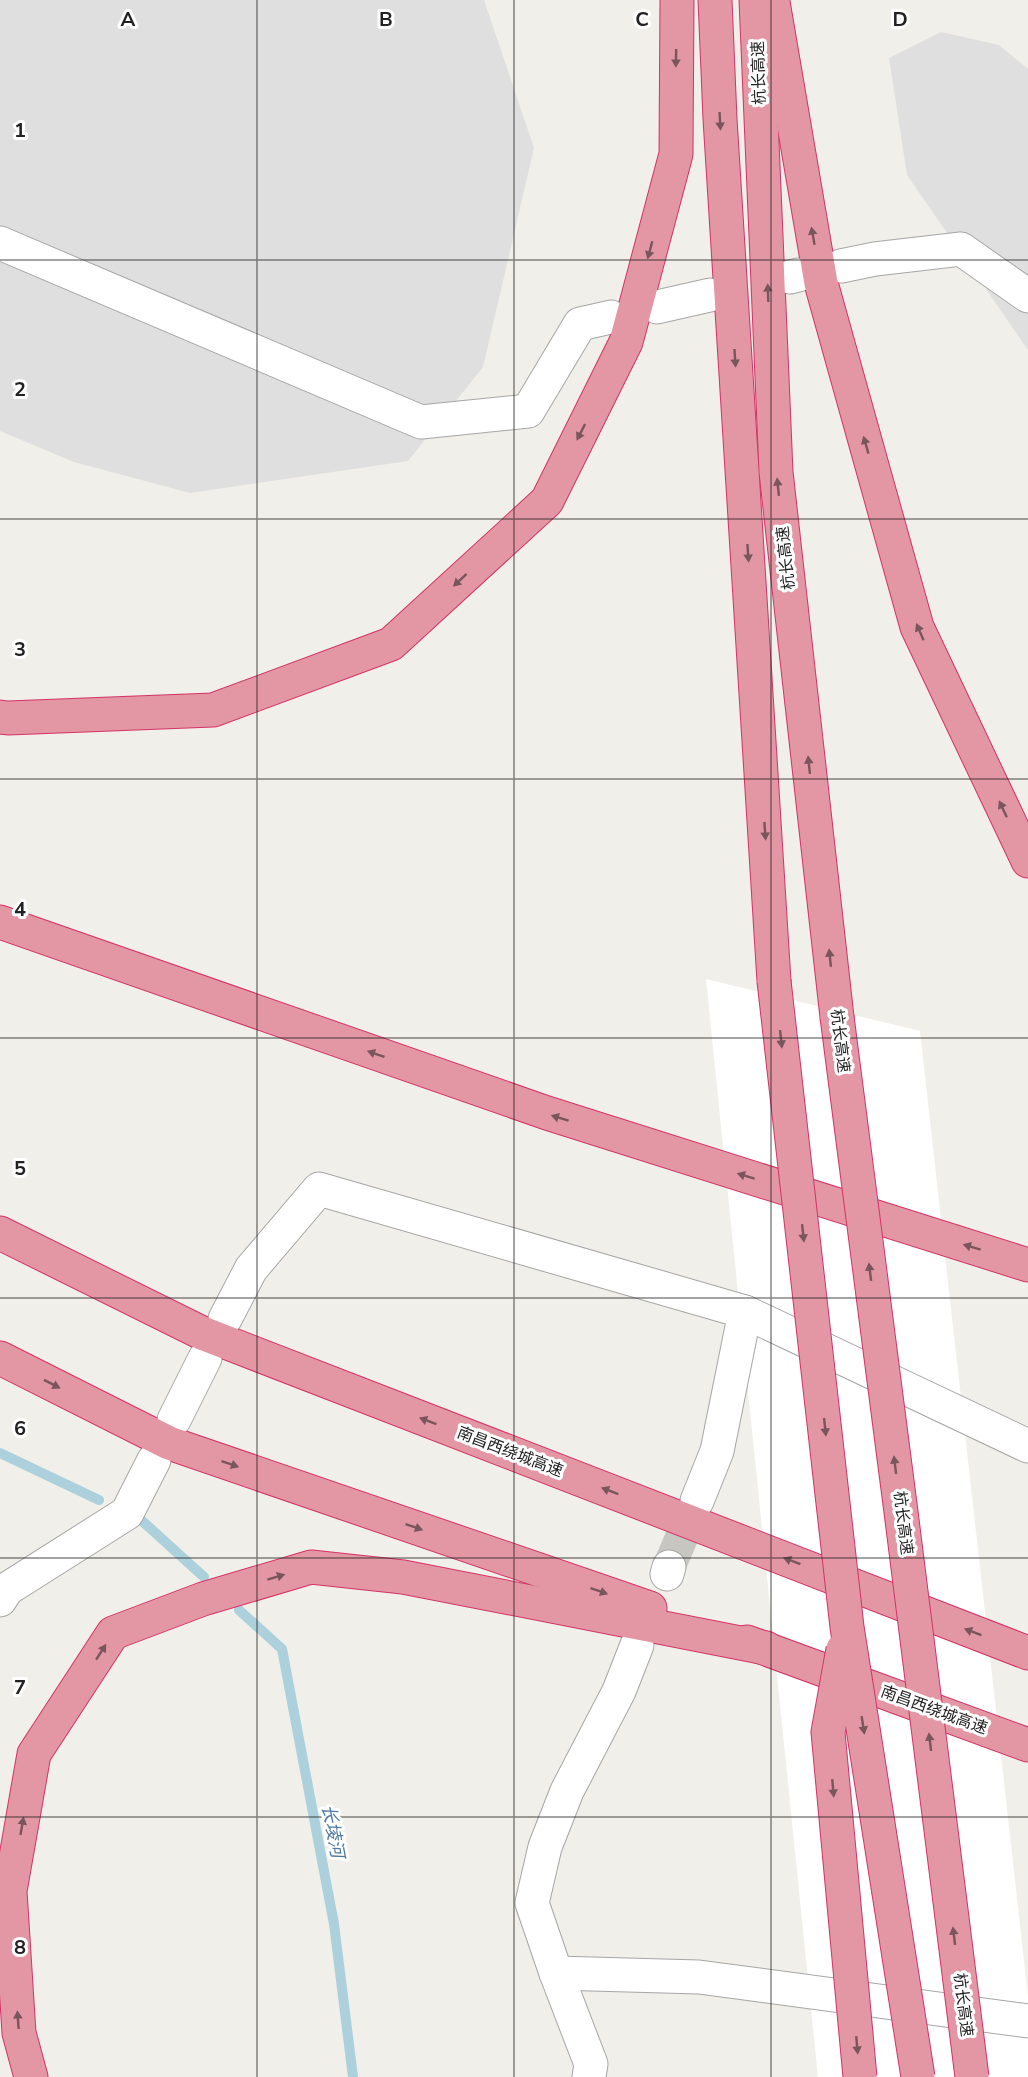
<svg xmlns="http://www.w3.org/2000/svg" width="1028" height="2077" font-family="'Nunito Sans','Noto Sans SC',sans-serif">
<rect width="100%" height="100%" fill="#f1efe9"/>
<g fill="#e0dfdf">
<path d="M 0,0 L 484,0 L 534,148 L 483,367 L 408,461 L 190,493 L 74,462 L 0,431 Z"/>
<path d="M 941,32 L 999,45 L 1028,69 L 1028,350 L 907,175 L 889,58 Z"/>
</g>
<path fill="#fff" d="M 706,979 L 920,1031 L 1028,1997 L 1028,2077 L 818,2077 Z"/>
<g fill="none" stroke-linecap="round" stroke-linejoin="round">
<g stroke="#acd0dc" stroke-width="10">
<path d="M 0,1453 L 99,1500"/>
<path d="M 140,1519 L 204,1577"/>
<path d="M 239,1610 L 282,1649 L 334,1924 L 353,2077"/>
</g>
<path stroke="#c8c6c1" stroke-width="33" stroke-dasharray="33 16" stroke-linecap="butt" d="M 669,1567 L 697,1501"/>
<defs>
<g id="minor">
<path d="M 0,243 L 421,422 L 528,411 L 580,324 L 611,317"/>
<path d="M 841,266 L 875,259 L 961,249 L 1028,296"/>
<path d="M 790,277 L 798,275"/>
<path d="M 657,307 L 710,295"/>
<path d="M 745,1312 L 1028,1446"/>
<path d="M 225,1319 L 251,1269 L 319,1189 L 745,1312 L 717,1451 L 697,1501"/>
<path d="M 174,1420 L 205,1358"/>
<path d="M 667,1574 L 669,1567"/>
<path d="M 0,1600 L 7,1589 L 127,1513 L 154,1460"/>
<path d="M 556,1973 L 699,1977 L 1028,2021"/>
<path d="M 589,2077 L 591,2064 L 556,1973 L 532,1903 L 545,1847 L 567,1791 L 619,1691 L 637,1645"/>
</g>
<g id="highway">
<path d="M 715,0 L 720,119 L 774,981"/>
<path d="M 756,0 L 776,472 L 837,1017"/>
<path d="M 773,2 L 821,283 L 917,627 L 1028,861"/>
<path d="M 0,717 L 8,718 L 213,710 L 391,644 L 547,501 L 626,342 L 676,154 L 677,0"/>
<path d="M 0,922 L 547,1113 L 1028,1265"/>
<path d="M 0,1233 L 202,1333 L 1028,1653"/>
<path d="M 0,1358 L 169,1443 L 650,1608"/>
<path d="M 747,1642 L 1028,1745"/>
<path d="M 31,2077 L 19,2033 L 10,1891 L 34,1754 L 113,1633 L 203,1599 L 311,1567 L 403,1577 L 766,1648"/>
</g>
</defs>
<use href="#minor" stroke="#a6a6a6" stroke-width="35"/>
<use href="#highway" stroke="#d33366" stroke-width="35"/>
<use href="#minor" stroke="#fff" stroke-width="33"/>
<use href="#highway" stroke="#e396a3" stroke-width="33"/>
<defs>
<g id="highway-bridge">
<path d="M 774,981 L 847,1627 L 918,2077"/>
<path d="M 837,1017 L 901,1512 L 972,2077"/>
<path d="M 843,1649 L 828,1732 L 860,2077"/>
</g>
</defs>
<use href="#highway-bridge" stroke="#d33366" stroke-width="35" stroke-linecap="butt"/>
<use href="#highway-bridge" stroke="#e396a3" stroke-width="33"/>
</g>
<defs><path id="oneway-solid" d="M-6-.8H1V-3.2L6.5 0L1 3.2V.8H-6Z" transform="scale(1.5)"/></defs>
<g fill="#79565c">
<use href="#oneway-solid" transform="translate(676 58) rotate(91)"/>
<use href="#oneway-solid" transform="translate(720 121) rotate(87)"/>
<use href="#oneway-solid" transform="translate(813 236) rotate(-100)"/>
<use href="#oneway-solid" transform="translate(650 250) rotate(105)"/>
<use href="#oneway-solid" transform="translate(768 293) rotate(-92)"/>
<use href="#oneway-solid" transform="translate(735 358) rotate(86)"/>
<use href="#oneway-solid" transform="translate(581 432) rotate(117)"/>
<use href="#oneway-solid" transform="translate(866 445) rotate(-106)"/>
<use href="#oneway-solid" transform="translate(778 487) rotate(-96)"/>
<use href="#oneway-solid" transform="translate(748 553) rotate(86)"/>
<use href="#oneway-solid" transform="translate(460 580) rotate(137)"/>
<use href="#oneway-solid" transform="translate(920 632) rotate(-113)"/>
<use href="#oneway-solid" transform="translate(809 765) rotate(-96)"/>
<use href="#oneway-solid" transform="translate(1003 809) rotate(-115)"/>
<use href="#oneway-solid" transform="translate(765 831) rotate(86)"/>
<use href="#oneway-solid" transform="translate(830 958) rotate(-96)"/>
<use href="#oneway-solid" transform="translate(781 1039) rotate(84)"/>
<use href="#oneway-solid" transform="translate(376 1054) rotate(-161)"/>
<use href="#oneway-solid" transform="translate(560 1118) rotate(-163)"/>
<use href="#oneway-solid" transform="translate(746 1176) rotate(-163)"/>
<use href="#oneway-solid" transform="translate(803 1233) rotate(84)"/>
<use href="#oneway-solid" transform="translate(972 1247) rotate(-163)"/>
<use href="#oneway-solid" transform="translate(870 1272) rotate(-97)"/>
<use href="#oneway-solid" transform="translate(52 1384) rotate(27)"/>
<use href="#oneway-solid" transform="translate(428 1421) rotate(-159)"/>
<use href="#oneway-solid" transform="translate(825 1427) rotate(84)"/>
<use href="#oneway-solid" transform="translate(230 1464) rotate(19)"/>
<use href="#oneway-solid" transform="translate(895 1465) rotate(-97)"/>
<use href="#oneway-solid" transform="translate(610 1491) rotate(-159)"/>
<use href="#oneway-solid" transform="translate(414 1527) rotate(19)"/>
<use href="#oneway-solid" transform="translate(792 1561) rotate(-159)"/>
<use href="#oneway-solid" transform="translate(276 1577) rotate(-17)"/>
<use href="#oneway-solid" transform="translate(599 1591) rotate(19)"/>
<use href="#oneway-solid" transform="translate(973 1632) rotate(-159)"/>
<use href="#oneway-solid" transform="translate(101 1652) rotate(-57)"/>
<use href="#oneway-solid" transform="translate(863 1725) rotate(81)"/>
<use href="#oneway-solid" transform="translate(930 1742) rotate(-97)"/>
<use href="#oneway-solid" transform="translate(833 1788) rotate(85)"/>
<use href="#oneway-solid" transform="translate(22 1826) rotate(-80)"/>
<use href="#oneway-solid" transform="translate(954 1936) rotate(-97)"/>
<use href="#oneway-solid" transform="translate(18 2020) rotate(-94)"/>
<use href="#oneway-solid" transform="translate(857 2045) rotate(85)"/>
</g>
<path fill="none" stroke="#222" stroke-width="1.5" stroke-opacity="0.55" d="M 257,0 L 257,2077M 514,0 L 514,2077M 771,0 L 771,2077M 0,260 L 1028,260M 0,519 L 1028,519M 0,779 L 1028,779M 0,1038 L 1028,1038M 0,1298 L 1028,1298M 0,1558 L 1028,1558M 0,1817 L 1028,1817"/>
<g text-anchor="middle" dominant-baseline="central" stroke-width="6" stroke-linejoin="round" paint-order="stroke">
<g font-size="16" fill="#222" stroke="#fff">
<text transform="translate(759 73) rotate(-92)">杭长高速</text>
<text transform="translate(786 558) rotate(-96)">杭长高速</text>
<text transform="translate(840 1041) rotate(83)">杭长高速</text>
<text transform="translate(510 1452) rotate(21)">南昌西绕城高速</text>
<text transform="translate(903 1523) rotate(83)">杭长高速</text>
<text transform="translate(934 1710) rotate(20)">南昌西绕城高速</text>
<text transform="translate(963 2005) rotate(83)">杭长高速</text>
</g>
<g font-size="18" font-style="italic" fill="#4f79a6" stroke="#fff">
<text transform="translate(333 1831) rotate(79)">长堎河</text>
</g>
</g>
<g font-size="20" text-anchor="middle" font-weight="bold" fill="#222" stroke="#fff" stroke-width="6" stroke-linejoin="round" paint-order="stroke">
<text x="128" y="26">A</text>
<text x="386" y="26">B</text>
<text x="642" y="26">C</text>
<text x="900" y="26">D</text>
<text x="20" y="137">1</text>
<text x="20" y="396">2</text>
<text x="20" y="656">3</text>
<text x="20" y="916">4</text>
<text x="20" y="1175">5</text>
<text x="20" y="1435">6</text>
<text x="20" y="1694">7</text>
<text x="20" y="1954">8</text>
</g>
</svg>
